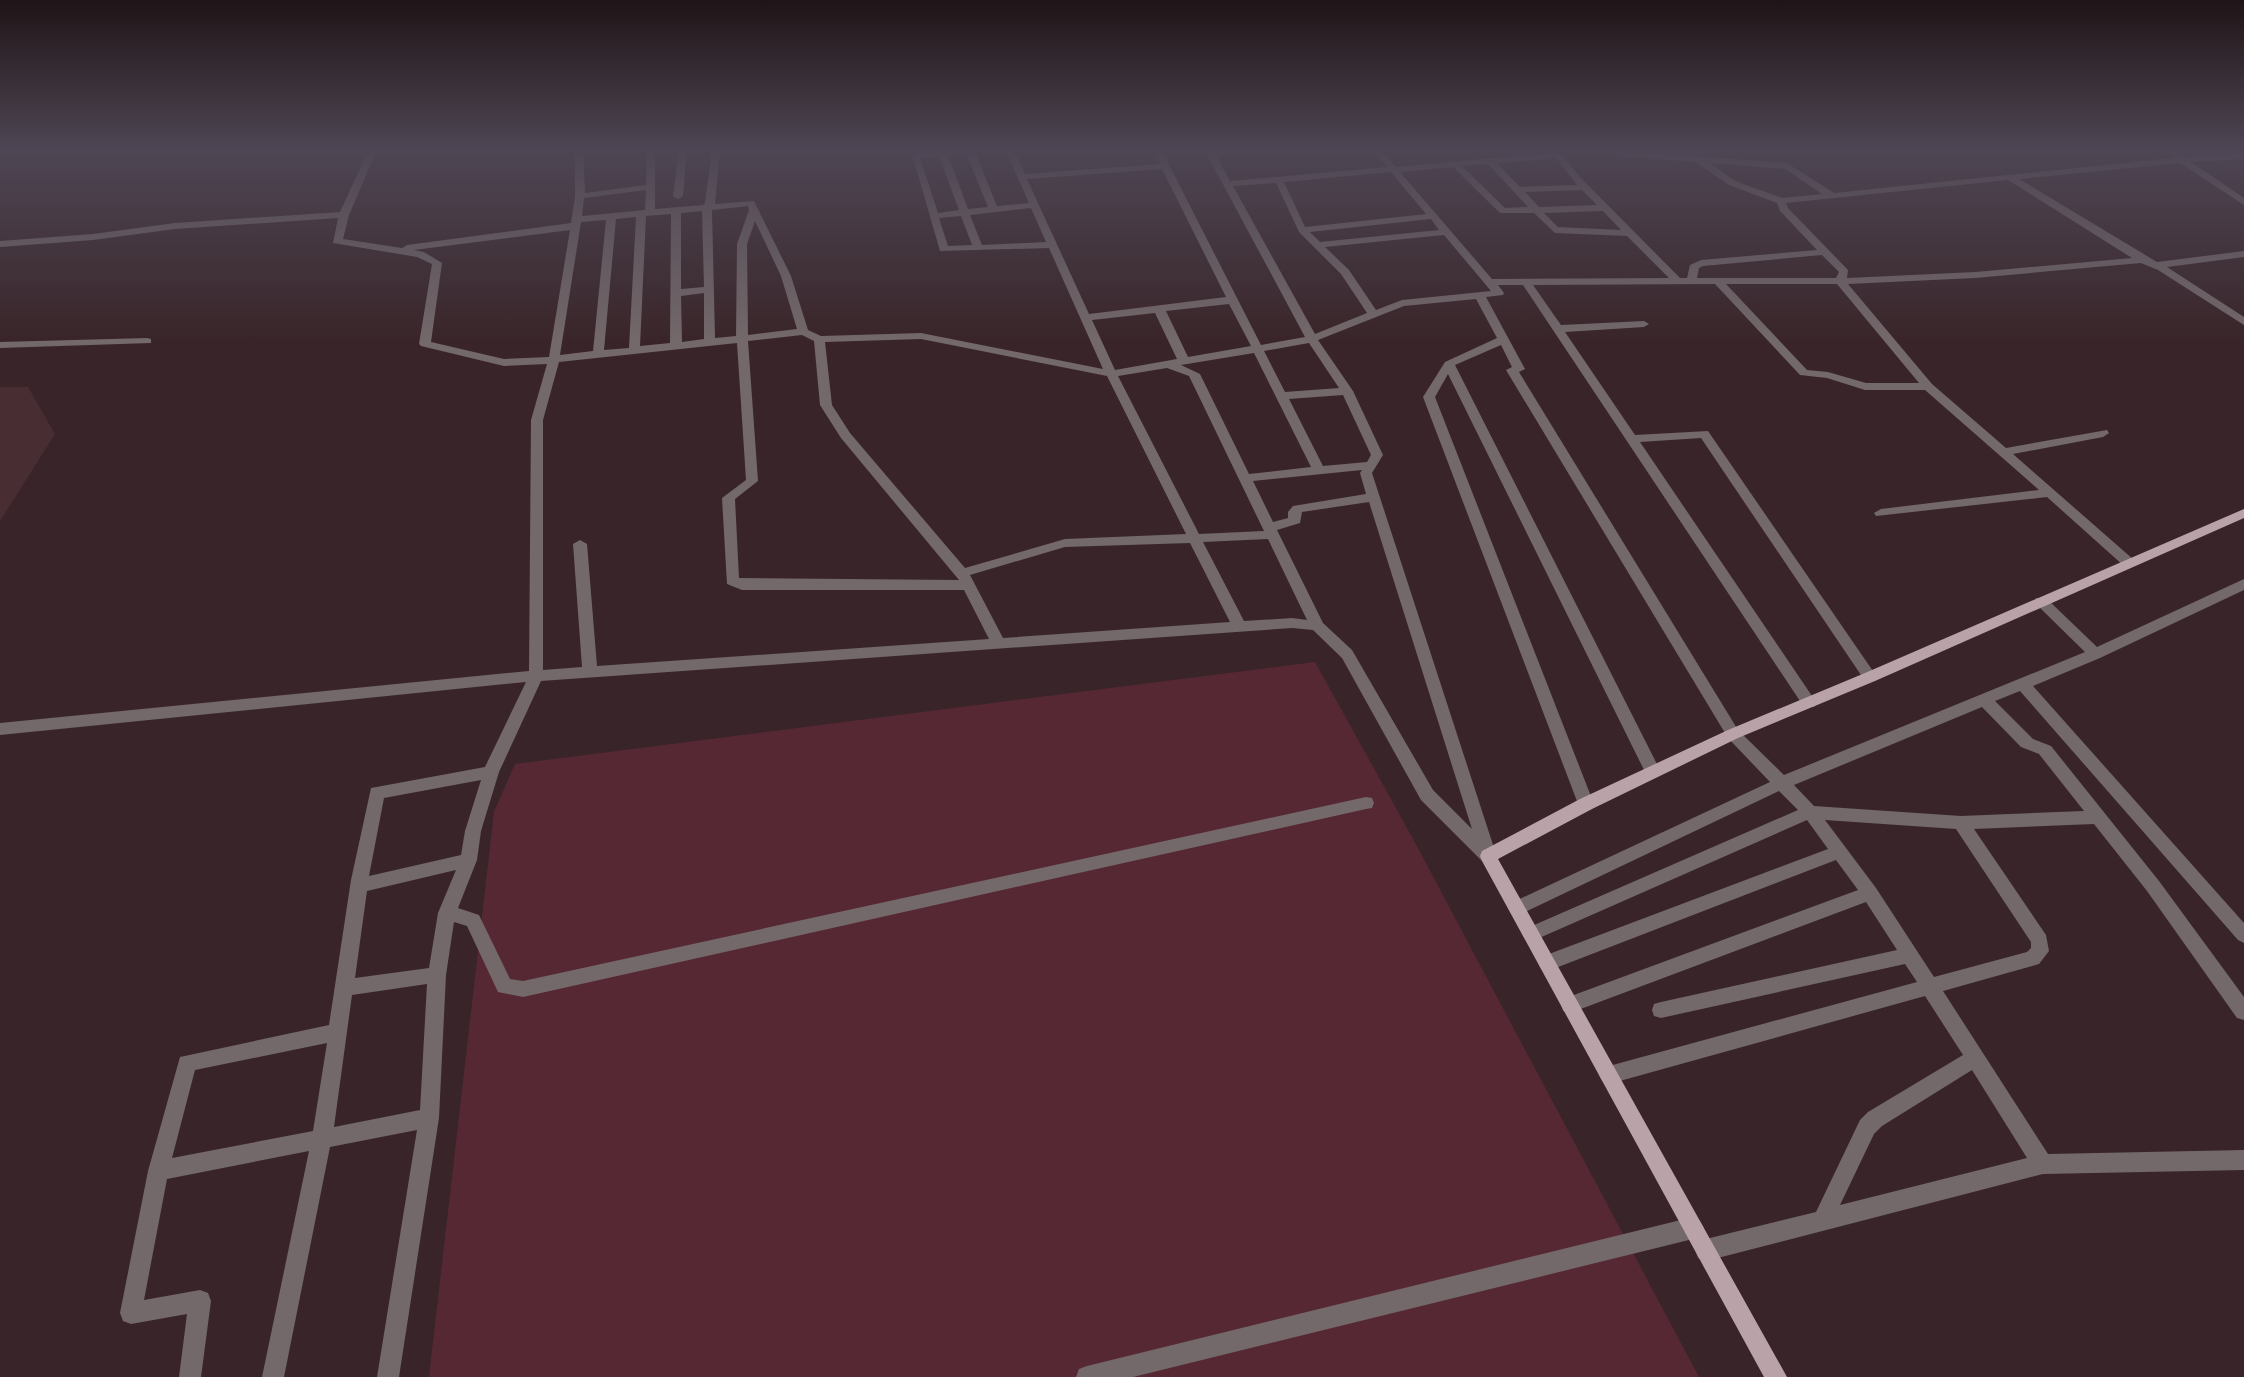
<svg xmlns="http://www.w3.org/2000/svg" width="2244" height="1377" font-family="'Source Serif 4',serif">
<rect width="100%" height="100%" fill="#392529"/>
<path fill="#482d33" d="M 0,387 L 28,387 L 55,434 L 0,521 Z"/>
<path fill="#562834" d="M 1315,662 L 1412,837 L 1699,1377 L 429,1377 L 494,812 L 515,764 Z"/>
<g fill="none" stroke-linecap="round" stroke-linejoin="round">
<g fill="#73686a" fill-rule="evenodd">
<path d="M 369,149 L 377,149 L 349,215 L 343,239 L 402,248 L 407,245 L 571,223 L 575,196 L 575,149 L 583,149 L 585,193 L 646,185 L 647,149 L 655,149 L 655,209 L 703,205 L 705,203 L 712,149 L 720,149 L 715,204 L 754,201 L 791,276 L 808,330 L 821,336 L 921,333 L 1103,369 L 1049,248 L 940,251 L 912,154 L 942,149 L 978,149 L 975,152 L 997,206 L 1029,203 L 1005,149 L 1013,149 L 1025,174 L 1160,164 L 1153,149 L 1161,149 L 1261,345 L 1305,337 L 1204,149 L 1259,149 L 1255,152 L 1216,155 L 1230,181 L 1387,167 L 1372,149 L 1381,149 L 1396,167 L 1552,153 L 1550,149 L 1558,149 L 1579,176 L 1680,278 L 1687,278 L 1690,265 L 1701,260 L 1817,250 L 1780,211 L 1777,203 L 1729,185 L 1696,162 L 1618,156 L 1594,149 L 1787,163 L 1834,193 L 2173,158 L 2162,149 L 2172,149 L 2184,157 L 2244,153 L 2244,159 L 2191,162 L 2244,198 L 2244,205 L 2180,163 L 2019,179 L 2157,262 L 2244,251 L 2244,257 L 2167,267 L 2244,317 L 2244,325 L 2158,270 L 2141,263 L 1975,278 L 1848,284 L 1932,384 L 2006,448 L 2107,430 L 2109,433 L 2103,437 L 2013,454 L 2134,560 L 2136,563 L 2129,568 L 2124,566 L 2047,497 L 1876,516 L 1874,513 L 1881,509 L 2039,490 L 1925,390 L 1865,390 L 1827,378 L 1800,375 L 1715,284 L 1533,285 L 1561,325 L 1644,321 L 1649,324 L 1644,327 L 1565,332 L 1635,435 L 1708,431 L 1877,677 L 1875,681 L 1865,681 L 1701,438 L 1640,442 L 1814,699 L 1817,703 L 1814,707 L 1804,707 L 1523,285 L 1498,285 L 1504,293 L 1503,295 L 1486,297 L 1525,369 L 1519,372 L 1738,730 L 1784,775 L 2085,652 L 2036,604 L 2034,601 L 2036,598 L 2046,598 L 2097,647 L 2244,579 L 2244,590 L 2100,658 L 2033,686 L 2244,923 L 2244,943 L 2238,940 L 2020,691 L 1995,701 L 2033,739 L 2051,746 L 2159,881 L 2244,997 L 2244,1020 L 2237,1018 L 2147,891 L 2094,824 L 1974,829 L 2046,935 L 2049,951 L 2039,964 L 1943,991 L 2048,1154 L 2244,1150 L 2244,1170 L 2043,1174 L 1706,1261 L 1698,1258 L 1695,1250 L 1698,1242 L 1706,1239 L 1816,1212 L 1860,1120 L 1868,1112 L 1963,1055 L 1925,996 L 1609,1084 L 1602,1081 L 1599,1075 L 1602,1069 L 1609,1066 L 1917,982 L 1905,964 L 1661,1018 L 1654,1016 L 1652,1010 L 1654,1004 L 1661,1002 L 1897,950 L 1866,902 L 1570,1013 L 1563,1011 L 1561,1005 L 1563,999 L 1858,890 L 1836,860 L 1553,969 L 1547,971 L 1541,969 L 1538,963 L 1541,957 L 1828,849 L 1807,820 L 1537,939 L 1531,942 L 1525,939 L 1522,934 L 1525,929 L 1798,810 L 1779,791 L 1523,913 L 1517,915 L 1511,913 L 1508,908 L 1511,903 L 1770,782 L 1728,738 L 1506,370 L 1512,367 L 1501,345 L 1455,365 L 1661,772 L 1659,776 L 1647,776 L 1448,374 L 1435,397 L 1594,804 L 1592,809 L 1586,810 L 1580,809 L 1423,397 L 1445,362 L 1497,338 L 1476,299 L 1404,306 L 1318,340 L 1353,391 L 1383,455 L 1372,473 L 1496,854 L 1494,861 L 1488,863 L 1482,861 L 1421,800 L 1342,658 L 1313,630 L 1292,628 L 541,681 L 499,772 L 481,831 L 477,860 L 458,908 L 479,915 L 510,979 L 523,981 L 1366,797 L 1372,798 L 1374,803 L 1372,808 L 1366,809 L 523,997 L 498,992 L 467,926 L 454,922 L 446,975 L 439,1118 L 399,1377 L 377,1377 L 417,1130 L 330,1147 L 284,1377 L 262,1377 L 309,1151 L 167,1179 L 144,1300 L 200,1290 L 208,1293 L 211,1301 L 201,1377 L 179,1377 L 187,1314 L 131,1324 L 123,1321 L 120,1313 L 148,1171 L 180,1057 L 329,1025 L 351,880 L 371,788 L 485,767 L 526,682 L 0,735 L 0,723 L 529,671 L 531,420 L 547,364 L 504,366 L 421,346 L 419,344 L 432,264 L 417,257 L 333,243 L 338,218 L 175,229 L 93,240 L 0,247 L 0,241 L 93,234 L 175,223 L 340,212 ZM 966,153 L 988,207 L 968,209 L 948,155 ZM 939,156 L 959,210 L 938,213 L 920,158 ZM 1556,158 L 1577,185 L 1520,187 L 1497,163 ZM 1710,163 L 1785,169 L 1822,194 L 1782,198 L 1735,181 ZM 1488,164 L 1528,207 L 1505,208 L 1462,166 ZM 1453,167 L 1500,213 L 1534,213 L 1555,233 L 1627,236 L 1669,278 L 1492,279 L 1400,172 ZM 1162,169 L 1226,297 L 1089,314 L 1027,179 ZM 1391,172 L 1426,214 L 1305,227 L 1284,182 ZM 2008,180 L 2132,258 L 1975,272 L 1847,278 L 1848,270 L 1788,208 L 1786,203 ZM 1276,183 L 1299,232 L 1341,274 L 1367,313 L 1315,334 L 1233,186 ZM 646,190 L 645,210 L 582,216 L 584,198 ZM 1582,190 L 1597,205 L 1539,207 L 1525,192 ZM 748,206 L 749,210 L 737,244 L 736,336 L 715,338 L 712,210 ZM 1031,208 L 1046,242 L 982,245 L 970,215 ZM 702,211 L 704,287 L 681,289 L 681,213 ZM 1603,211 L 1621,230 L 1558,227 L 1544,213 ZM 671,214 L 670,343 L 640,346 L 646,216 ZM 961,216 L 972,245 L 948,246 L 939,218 ZM 636,217 L 629,348 L 604,350 L 616,219 ZM 1431,219 L 1439,230 L 1320,242 L 1310,232 ZM 606,220 L 593,351 L 560,355 L 581,222 ZM 755,221 L 781,276 L 797,329 L 748,335 L 747,244 ZM 570,230 L 549,357 L 504,359 L 431,342 L 442,263 L 424,252 L 414,250 ZM 1444,235 L 1491,291 L 1402,300 L 1376,310 L 1349,270 L 1325,247 ZM 1822,255 L 1839,272 L 1836,278 L 1697,278 L 1699,268 L 1703,266 ZM 1726,284 L 1837,284 L 1919,383 L 1866,383 L 1828,372 L 1807,370 ZM 704,293 L 704,339 L 682,342 L 681,296 ZM 1229,304 L 1251,346 L 1188,357 L 1166,311 ZM 1155,313 L 1177,359 L 1115,370 L 1092,320 ZM 802,335 L 814,341 L 820,405 L 841,438 L 959,580 L 739,578 L 735,499 L 758,481 L 748,341 ZM 921,339 L 1107,376 L 1186,534 L 1065,539 L 965,568 L 850,433 L 832,405 L 825,342 ZM 737,343 L 746,480 L 722,498 L 727,584 L 742,590 L 964,590 L 989,639 L 597,666 L 587,544 L 580,540 L 573,544 L 582,667 L 543,670 L 543,420 L 559,362 ZM 1309,343 L 1339,388 L 1285,392 L 1264,351 ZM 1254,353 L 1311,467 L 1249,474 L 1200,374 L 1181,365 ZM 1167,368 L 1189,376 L 1264,531 L 1199,534 L 1118,376 ZM 1343,395 L 1371,455 L 1367,462 L 1323,466 L 1289,399 ZM 1362,470 L 1360,473 L 1366,494 L 1293,506 L 1288,512 L 1288,518 L 1273,522 L 1253,481 ZM 1369,502 L 1472,829 L 1433,790 L 1352,650 L 1323,623 L 1277,530 L 1300,523 L 1302,512 ZM 1268,539 L 1307,620 L 1292,618 L 1244,621 L 1203,542 ZM 1190,543 L 1230,622 L 1003,638 L 970,575 L 1065,547 ZM 1982,707 L 2021,747 L 2039,754 L 2084,811 L 1961,816 L 1814,806 L 1794,785 ZM 481,780 L 465,831 L 461,855 L 369,876 L 384,798 ZM 1825,820 L 1956,829 L 2031,942 L 2031,948 L 2027,952 L 1934,977 L 1876,888 ZM 456,870 L 438,913 L 429,968 L 355,978 L 367,891 ZM 427,984 L 420,1110 L 334,1127 L 352,995 ZM 327,1043 L 313,1131 L 172,1158 L 195,1070 ZM 1972,1070 L 2027,1158 L 1840,1205 L 1874,1134 L 1882,1126 Z"/>
<path d="M 679,149 L 687,149 L 683,196 L 678,199 L 673,196 Z"/>
<path d="M 147,338 L 151,339 L 151,343 L 0,348 L 0,342 Z"/>
<path d="M 1693,1217 L 1700,1221 L 1704,1228 L 1700,1235 L 1693,1239 L 1133,1377 L 1076,1377 L 1079,1369 L 1087,1366 Z"/>
</g>
<path fill="#baa3a8" fill-rule="evenodd" d="M 2244,509 L 2244,518 L 1875,681 L 1738,738 L 1592,809 L 1498,859 L 1787,1377 L 1764,1377 L 1482,861 L 1480,856 L 1482,851 L 1580,799 L 1728,730 L 1865,673 Z"/>
</g>
<linearGradient id="sky" x2="0" y2="1"><stop stop-color="#1f1417"/><stop offset="0.44" stop-color="#4e4654"/><stop offset="1" stop-color="#4e4654" stop-opacity="0"/></linearGradient>
<rect width="2244" height="341" fill="url(#sky)"/>
</svg>
